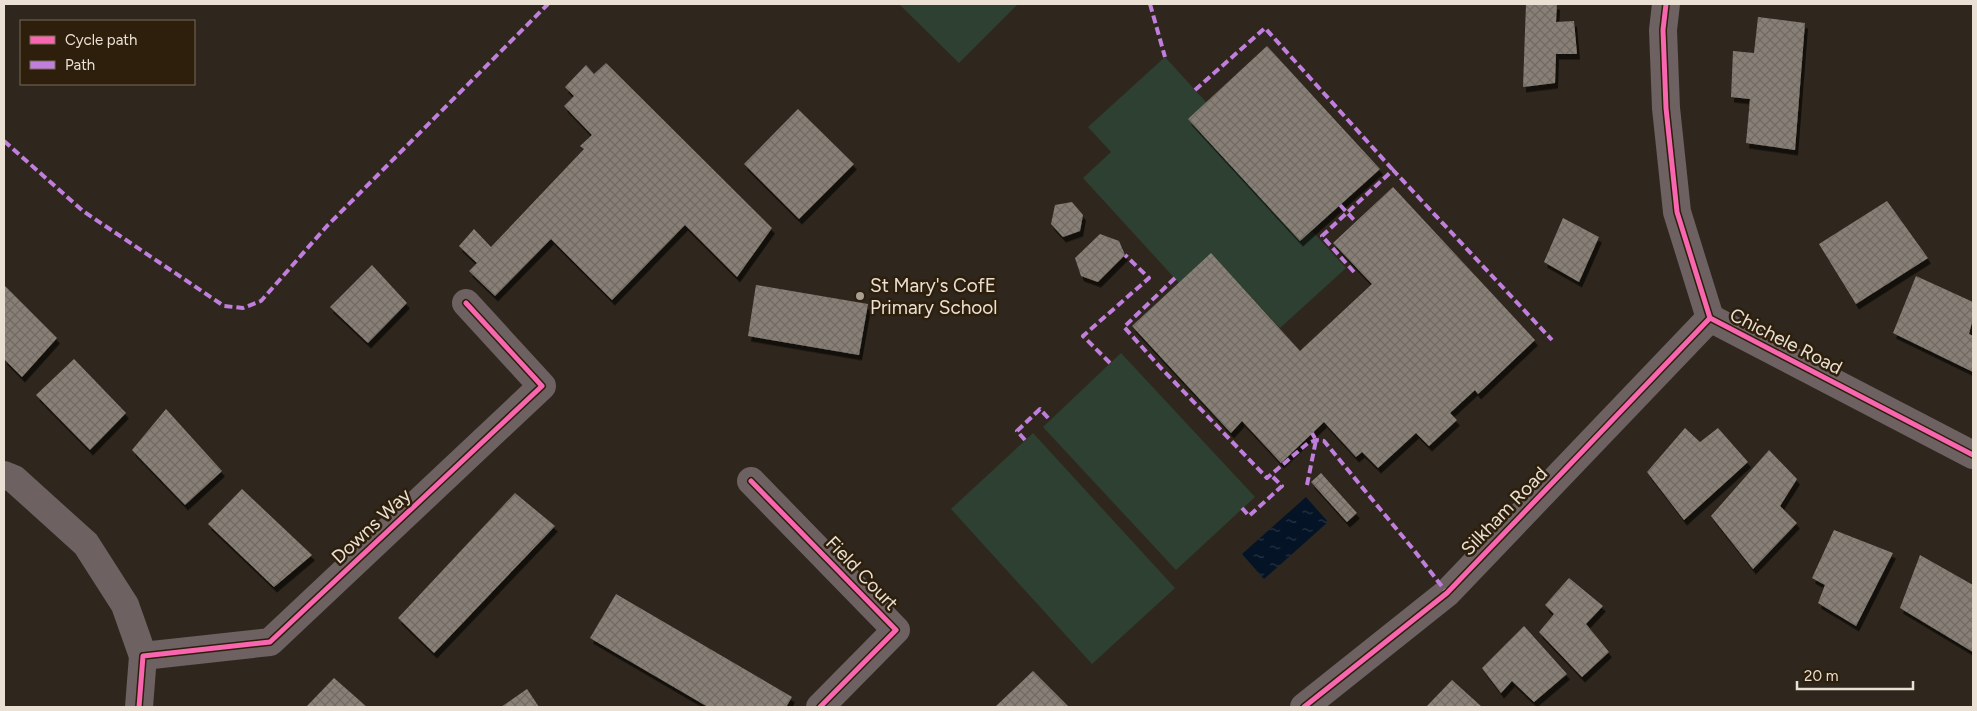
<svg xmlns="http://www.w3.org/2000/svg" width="1977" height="711" font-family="Figtree,sans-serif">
<defs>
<pattern id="water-ripples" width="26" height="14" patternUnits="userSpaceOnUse" patternTransform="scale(1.25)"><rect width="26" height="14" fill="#041325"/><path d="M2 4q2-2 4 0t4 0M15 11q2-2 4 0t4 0" fill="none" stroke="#293544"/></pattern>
<pattern id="building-cross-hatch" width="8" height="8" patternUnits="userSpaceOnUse" patternTransform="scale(1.25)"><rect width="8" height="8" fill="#888077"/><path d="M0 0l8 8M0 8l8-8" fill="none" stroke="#716b64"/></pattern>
<filter id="shadow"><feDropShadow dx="3" dy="5.5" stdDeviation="0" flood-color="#0009"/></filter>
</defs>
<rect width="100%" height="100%" fill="#2f271d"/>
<g fill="#2d4031">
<path d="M 899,4 L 1018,4 L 959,63 Z"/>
<path d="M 1165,57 L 1206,102 L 1196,127 L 1300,241 L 1312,231 L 1346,268 L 1280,328 L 1211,254 L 1179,283 L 1083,178 L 1111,152 L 1088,127 Z"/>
<path d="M 1121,353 L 1255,497 L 1176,570 L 1043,427 Z"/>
<path d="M 1033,433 L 1175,588 L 1092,664 L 951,509 Z"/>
</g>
<path fill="url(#water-ripples)" d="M 1306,497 L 1328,522 L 1264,579 L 1242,554 Z"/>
<g fill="url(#building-cross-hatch)" filter="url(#shadow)">
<path d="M 1526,4 L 1557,4 L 1556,22 L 1574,21 L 1577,54 L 1556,54 L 1555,83 L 1523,87 Z"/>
<path d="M 1758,17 L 1805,23 L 1795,150 L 1746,143 L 1750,99 L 1731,97 L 1733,51 L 1754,53 Z"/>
<path d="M 1267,46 L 1380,169 L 1300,241 L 1188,119 Z"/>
<path d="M 606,63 L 772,228 L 737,277 L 685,225 L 612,300 L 551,239 L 495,296 L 469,271 L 477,263 L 459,246 L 474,229 L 491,247 L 584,149 L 580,146 L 592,135 L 564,106 L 574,96 L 565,87 L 586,65 L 594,74 Z"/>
<path d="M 798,109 L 854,164 L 799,219 L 744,164 Z"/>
<path d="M 1393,187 L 1535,340 L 1478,394 L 1475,390 L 1450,413 L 1457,420 L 1429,446 L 1416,433 L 1378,468 L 1362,452 L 1356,457 L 1324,422 L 1281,463 L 1242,421 L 1231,433 L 1132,326 L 1211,253 L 1300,351 L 1372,284 L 1333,243 Z"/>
<path d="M 1887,201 L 1928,258 L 1856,304 L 1819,244 Z"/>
<path d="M 1072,202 L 1083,215 L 1080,231 L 1063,237 L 1051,224 L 1055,205 Z"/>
<path d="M 1563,218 L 1599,237 L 1579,282 L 1544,262 Z"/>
<path d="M 1100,234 L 1119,241 L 1125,255 L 1098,282 L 1081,276 L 1075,258 Z"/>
<path d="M 372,265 L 407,303 L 368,343 L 330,307 Z"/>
<path d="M 1916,276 L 1973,302 L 1973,318 L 1969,334 L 1973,336 L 1973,372 L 1893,333 Z"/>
<path d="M 756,285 L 868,304 L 859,355 L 748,336 Z"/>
<path d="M 5,286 L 57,338 L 22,377 L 4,359 Z"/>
<path d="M 74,359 L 126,413 L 90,450 L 36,395 Z"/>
<path d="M 166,409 L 222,471 L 185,505 L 132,450 Z"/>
<path d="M 1685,428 L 1700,442 L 1718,428 L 1748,462 L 1684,520 L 1647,472 Z"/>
<path d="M 1769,450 L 1797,479 L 1780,506 L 1797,523 L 1753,569 L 1711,516 Z"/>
<path d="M 1321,473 L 1357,513 L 1347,522 L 1311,482 Z"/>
<path d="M 242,489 L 312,555 L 274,587 L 208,524 Z"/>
<path d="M 515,493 L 555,526 L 434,653 L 398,618 Z"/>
<path d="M 1834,530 L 1893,553 L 1856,626 L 1818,603 L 1825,585 L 1812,578 Z"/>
<path d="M 1920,555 L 1973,585 L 1973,652 L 1900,608 Z"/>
<path d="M 1569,578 L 1603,606 L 1586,624 L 1609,652 L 1582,677 L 1539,632 L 1554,614 L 1545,605 Z"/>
<path d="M 616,594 L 792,697 L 786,707 L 708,707 L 590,638 Z"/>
<path d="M 1524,626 L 1567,674 L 1534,702 L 1512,681 L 1501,693 L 1482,668 Z"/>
<path d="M 1033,671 L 1069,707 L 995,707 Z"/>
<path d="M 334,678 L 367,707 L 306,707 Z"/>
<path d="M 1452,680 L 1482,707 L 1426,707 Z"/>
<path d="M 527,689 L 539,707 L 501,707 Z"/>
</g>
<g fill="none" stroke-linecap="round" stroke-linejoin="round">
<g stroke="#6e6162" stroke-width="28">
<path d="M 1666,4 L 1663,30 L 1666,108 L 1677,212 L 1710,318 L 1973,455"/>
<path d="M 4,475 L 14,479 L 86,544 L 125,605 L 143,656"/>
<path d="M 751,481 L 896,630 L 820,707"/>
<path d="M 139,707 L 143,656 L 270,642 L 542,386 L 466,303"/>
<path d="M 1304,707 L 1447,593 L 1710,318"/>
</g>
<g stroke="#c07fdc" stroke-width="4" stroke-dasharray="8 4" stroke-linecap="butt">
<path d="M 1150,4 L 1165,57"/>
<path d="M 1195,90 L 1265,28 L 1393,170"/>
<path d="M 4,141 L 83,211 L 224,306 L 243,308 L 261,301 L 327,226 L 548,4"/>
<path d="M 1340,205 L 1356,222"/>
<path d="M 1354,272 L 1322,236 L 1393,170 L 1552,340"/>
<path d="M 1175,278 L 1124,327 L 1160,367 L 1267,478 L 1308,443 L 1316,440 L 1324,441 L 1413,549 L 1447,593"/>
<path d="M 1110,363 L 1083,336 L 1149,278 L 1125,255"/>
<path d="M 1025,440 L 1017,431 L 1040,409 L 1050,420"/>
<path d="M 1307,485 L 1316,440 L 1312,433"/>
<path d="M 1242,508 L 1249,516 L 1282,486 L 1271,475"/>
</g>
<defs>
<g id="cycleway">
<path d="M 1666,4 L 1663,30 L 1666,108 L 1677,212 L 1710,318 L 1973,455"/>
<path d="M 751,481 L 896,630 L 820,707"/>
<path d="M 139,707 L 143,656 L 270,642 L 542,386 L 466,303"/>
<path d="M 1304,707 L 1447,593 L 1710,318"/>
</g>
</defs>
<use href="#cycleway" stroke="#2d1f0b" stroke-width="8"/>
<use href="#cycleway" stroke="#f766af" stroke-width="5"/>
</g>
<circle fill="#a99f94" stroke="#2d1f0b" stroke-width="2" cx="860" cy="296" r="5"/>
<g text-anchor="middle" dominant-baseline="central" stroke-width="5" stroke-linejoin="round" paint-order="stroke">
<g font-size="19" fill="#eae0d4" stroke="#2d1f0b" text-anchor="start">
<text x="870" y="285">St Mary's CofE<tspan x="870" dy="22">Primary School</tspan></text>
</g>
<g font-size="19" fill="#eae0d4" stroke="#2d1f0b">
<text transform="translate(1786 341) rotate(27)">Chichele Road</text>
<text transform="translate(1504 511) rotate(-46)">Silkham Road</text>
<text transform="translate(371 526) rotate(-43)">Downs Way</text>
<text transform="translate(862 573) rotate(46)">Field Court</text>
</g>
</g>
<rect width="1977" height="711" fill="none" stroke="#eae0d4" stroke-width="10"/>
<rect x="20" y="20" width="175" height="65" fill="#2d1f0b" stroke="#796c5b"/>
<rect x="30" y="36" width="25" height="8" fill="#f766af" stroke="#796c5b"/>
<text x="65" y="45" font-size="15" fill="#eae0d4">Cycle path</text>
<rect x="30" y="61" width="25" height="8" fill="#c07fdc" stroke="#796c5b"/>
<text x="65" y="70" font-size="15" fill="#eae0d4">Path</text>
<path d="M1797 681v8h116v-8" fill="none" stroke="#eae0d4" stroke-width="2.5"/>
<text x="1804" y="681" font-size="15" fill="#eae0d4" stroke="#2d1f0b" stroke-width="4" paint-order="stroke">20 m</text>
</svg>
